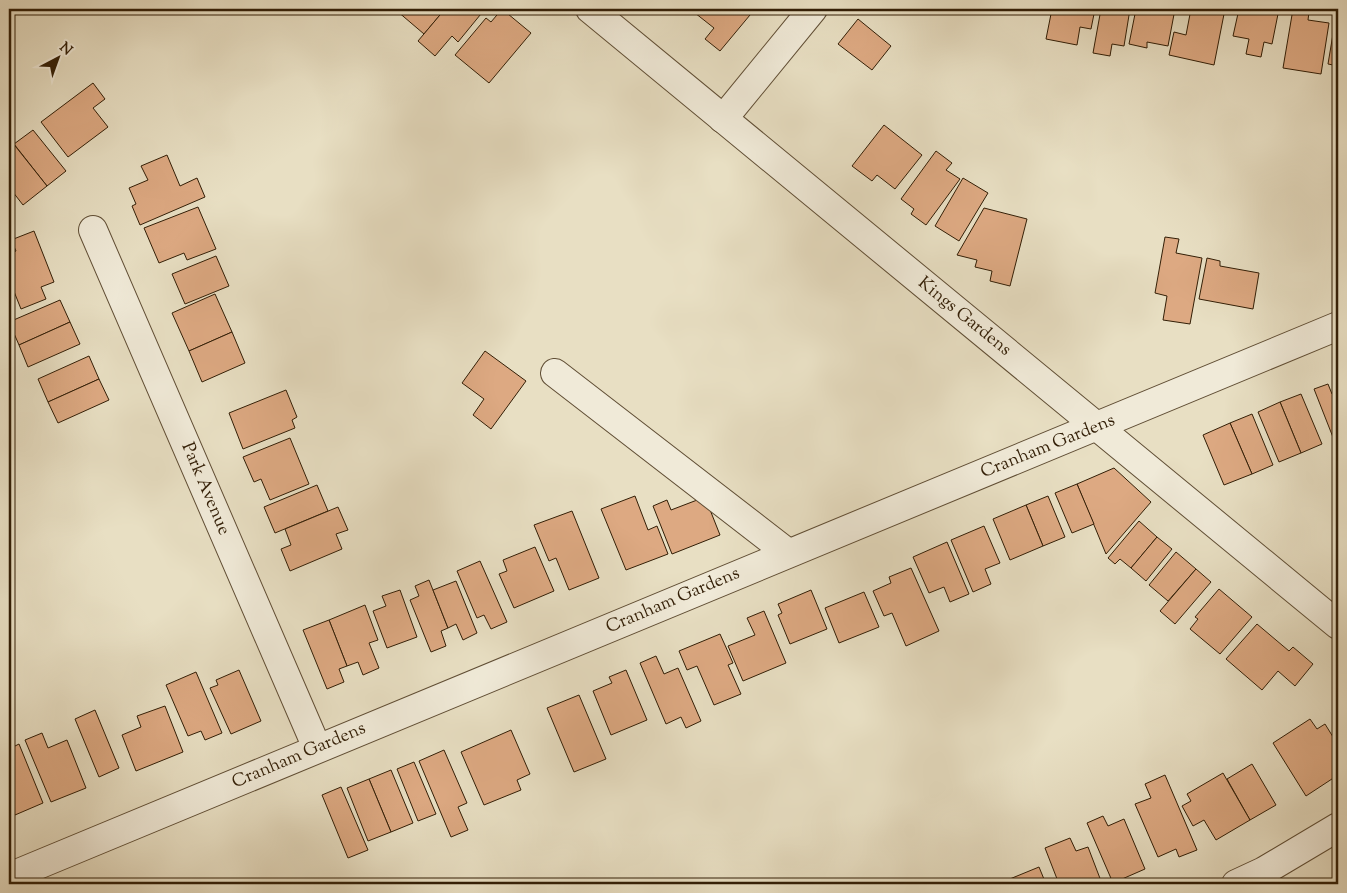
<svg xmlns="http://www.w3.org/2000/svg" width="1347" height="893" font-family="'Sorts Mill Goudy',serif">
<rect width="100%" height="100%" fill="#e8dfc3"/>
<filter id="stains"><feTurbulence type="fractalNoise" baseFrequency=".004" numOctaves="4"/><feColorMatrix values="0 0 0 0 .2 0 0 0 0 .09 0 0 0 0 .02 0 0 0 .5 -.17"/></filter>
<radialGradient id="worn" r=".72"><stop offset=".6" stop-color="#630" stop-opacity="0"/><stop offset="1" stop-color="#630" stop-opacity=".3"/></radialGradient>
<g fill="#dda982" stroke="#321e06">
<path d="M 399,9 L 445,9 L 424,34 L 397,11 Z"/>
<path d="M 445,9 L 485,9 L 458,42 L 452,36 L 435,56 L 418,41 Z"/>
<path d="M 502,9 L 531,33 L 489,83 L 455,55 L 486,18 L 491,22 Z"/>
<path d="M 698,9 L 755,9 L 720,51 L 705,39 L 714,28 L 695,13 Z"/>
<path d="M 1052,9 L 1095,9 L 1091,29 L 1080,27 L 1077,45 L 1046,39 Z"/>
<path d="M 1101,9 L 1130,9 L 1124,46 L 1112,44 L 1110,56 L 1093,53 Z"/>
<path d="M 1136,9 L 1175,9 L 1168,46 L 1147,42 L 1147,48 L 1129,44 Z"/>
<path d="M 1191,9 L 1225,9 L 1214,65 L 1169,55 L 1174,32 L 1186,35 Z"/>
<path d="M 1239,9 L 1279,9 L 1272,44 L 1264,42 L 1261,57 L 1246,54 L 1249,39 L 1233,36 Z"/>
<path d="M 1293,9 L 1309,12 L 1308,20 L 1329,23 L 1321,74 L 1283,68 Z"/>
<path d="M 858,19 L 891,46 L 872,70 L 838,44 Z"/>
<path d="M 1335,22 L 1338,23 L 1338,66 L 1328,64 Z"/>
<path d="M 93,83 L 105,99 L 93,108 L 108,127 L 68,157 L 41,122 Z"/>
<path d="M 884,125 L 922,155 L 895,189 L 877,175 L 872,181 L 852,166 Z"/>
<path d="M 33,130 L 66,171 L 47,186 L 14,144 Z"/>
<path d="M 12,142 L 47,186 L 23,205 L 9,187 L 9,144 Z"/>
<path d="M 936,151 L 952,163 L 946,170 L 960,179 L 926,225 L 911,214 L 914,209 L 901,199 Z"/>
<path d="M 167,155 L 180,186 L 197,178 L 205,197 L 140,225 L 132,206 L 136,204 L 129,188 L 148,180 L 141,166 Z"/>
<path d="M 963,178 L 988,193 L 959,241 L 935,226 Z"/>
<path d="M 198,207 L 216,249 L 187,260 L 184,253 L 159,263 L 144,228 Z"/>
<path d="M 984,208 L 1027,219 L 1010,286 L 990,281 L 992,271 L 975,267 L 977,260 L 957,255 Z"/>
<path d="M 34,231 L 54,282 L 41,287 L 46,299 L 21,309 L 9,279 L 9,254 L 16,251 L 11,240 Z"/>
<path d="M 1165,237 L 1179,239 L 1176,253 L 1202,258 L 1190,324 L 1163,320 L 1167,296 L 1155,293 Z"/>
<path d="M 216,256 L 229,286 L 185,304 L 172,274 Z"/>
<path d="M 1207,258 L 1220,261 L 1220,266 L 1259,273 L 1253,309 L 1199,299 Z"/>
<path d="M 215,294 L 232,332 L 189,351 L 172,313 Z"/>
<path d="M 60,300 L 70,322 L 19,345 L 9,322 Z"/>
<path d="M 70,322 L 80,344 L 28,367 L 19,345 Z"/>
<path d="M 232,332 L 245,363 L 202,382 L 189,351 Z"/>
<path d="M 485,351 L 526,381 L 491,429 L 473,415 L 484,399 L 462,383 Z"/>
<path d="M 89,356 L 99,379 L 48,402 L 38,379 Z"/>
<path d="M 99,379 L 109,400 L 58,423 L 48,402 Z"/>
<path d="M 1328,384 L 1332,394 L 1336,393 L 1338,397 L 1338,450 L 1314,389 Z"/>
<path d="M 286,390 L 297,417 L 292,420 L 295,428 L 243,449 L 229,413 Z"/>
<path d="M 1301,394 L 1322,444 L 1301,453 L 1280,402 Z"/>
<path d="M 1280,402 L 1301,453 L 1279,462 L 1258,412 Z"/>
<path d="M 1252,414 L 1273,465 L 1252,474 L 1230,423 Z"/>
<path d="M 1230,423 L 1252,474 L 1224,485 L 1203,435 Z"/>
<path d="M 290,438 L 309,484 L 270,500 L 261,479 L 254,482 L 243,457 Z"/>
<path d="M 1114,468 L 1151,502 L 1106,554 L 1077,484 Z"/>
<path d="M 1077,484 L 1094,524 L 1072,533 L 1055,493 Z"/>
<path d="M 317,485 L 328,511 L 275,533 L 264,507 Z"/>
<path d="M 635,496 L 648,530 L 657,526 L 668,554 L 626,570 L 601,509 Z"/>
<path d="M 1048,496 L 1065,537 L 1043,546 L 1026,505 Z"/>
<path d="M 705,497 L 720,535 L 672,554 L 653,506 L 667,500 L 671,510 Z"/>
<path d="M 1026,505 L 1043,546 L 1010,560 L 993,519 Z"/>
<path d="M 338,507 L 348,530 L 336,534 L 342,549 L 290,571 L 281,549 L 291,545 L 285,529 Z"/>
<path d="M 572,511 L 599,578 L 569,590 L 556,558 L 549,561 L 534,525 Z"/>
<path d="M 1139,521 L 1157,537 L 1131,568 L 1120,559 L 1115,564 L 1108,558 Z"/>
<path d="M 984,526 L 1000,563 L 985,569 L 991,584 L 973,592 L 951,540 Z"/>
<path d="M 1157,537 L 1172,549 L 1146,581 L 1131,568 Z"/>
<path d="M 947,542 L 969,594 L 950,602 L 944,587 L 929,593 L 913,557 Z"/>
<path d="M 535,547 L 554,591 L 514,608 L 499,574 L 507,571 L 503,560 Z"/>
<path d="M 1176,552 L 1196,569 L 1168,601 L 1149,585 Z"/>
<path d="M 480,561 L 507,622 L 491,629 L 484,615 L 477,618 L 457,571 Z"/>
<path d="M 911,568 L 939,631 L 906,646 L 892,613 L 884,616 L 873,591 L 891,583 L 889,577 Z"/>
<path d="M 1196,569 L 1211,582 L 1175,624 L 1160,611 Z"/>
<path d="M 429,580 L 448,628 L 441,631 L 446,646 L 431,652 L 410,600 L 419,596 L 415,586 Z"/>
<path d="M 456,581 L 477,633 L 463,640 L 456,624 L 448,628 L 433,590 Z"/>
<path d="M 1219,589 L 1252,617 L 1220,654 L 1190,629 L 1198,619 L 1195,617 Z"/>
<path d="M 400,590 L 417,637 L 387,648 L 373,611 L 386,606 L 382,596 Z"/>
<path d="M 811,590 L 827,629 L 790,644 L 778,615 L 782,613 L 778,604 Z"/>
<path d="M 864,592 L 879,627 L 839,643 L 825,608 Z"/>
<path d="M 365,605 L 378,640 L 369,643 L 379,668 L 363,675 L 358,662 L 347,666 L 329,620 Z"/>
<path d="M 764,611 L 786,663 L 743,681 L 728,646 L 755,635 L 747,618 Z"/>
<path d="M 329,620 L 347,666 L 339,669 L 344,682 L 327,689 L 303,630 Z"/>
<path d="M 1257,624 L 1289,651 L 1293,647 L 1313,664 L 1295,686 L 1278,671 L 1262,690 L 1226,659 Z"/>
<path d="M 720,634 L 733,663 L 728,665 L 741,694 L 714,705 L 697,666 L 687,670 L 679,651 Z"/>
<path d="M 656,656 L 664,674 L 678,668 L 701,721 L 686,728 L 681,717 L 666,724 L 640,663 Z"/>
<path d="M 239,670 L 261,721 L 231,734 L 210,688 L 218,685 L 216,680 Z"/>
<path d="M 626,670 L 647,720 L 611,735 L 593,691 L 612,683 L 609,677 Z"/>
<path d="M 196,672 L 222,733 L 205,740 L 201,731 L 188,736 L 166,685 Z"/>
<path d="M 579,695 L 606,759 L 574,772 L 547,708 Z"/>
<path d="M 165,706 L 183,752 L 136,771 L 122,735 L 141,727 L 137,716 Z"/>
<path d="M 95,710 L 119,768 L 99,777 L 75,719 Z"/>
<path d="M 1310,719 L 1317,729 L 1325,724 L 1338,745 L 1338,775 L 1306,796 L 1273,743 Z"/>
<path d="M 511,730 L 530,774 L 517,780 L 521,790 L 484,805 L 461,752 Z"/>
<path d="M 42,733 L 48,748 L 67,740 L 86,788 L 51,802 L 25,740 Z"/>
<path d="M 19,744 L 43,803 L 15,815 L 9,800 L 9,749 Z"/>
<path d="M 444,750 L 467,803 L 458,807 L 468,830 L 451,837 L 419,761 Z"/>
<path d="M 414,762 L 436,814 L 418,821 L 397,769 Z"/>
<path d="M 1252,764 L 1276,805 L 1250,820 L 1227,779 Z"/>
<path d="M 391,770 L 413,823 L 391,832 L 369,779 Z"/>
<path d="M 1223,773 L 1250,820 L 1216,840 L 1204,820 L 1193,826 L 1182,806 L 1191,801 L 1187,794 Z"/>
<path d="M 1165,775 L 1197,850 L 1179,857 L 1176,849 L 1158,857 L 1135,804 L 1151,798 L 1145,784 Z"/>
<path d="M 369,779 L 391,832 L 368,841 L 347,788 Z"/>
<path d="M 341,787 L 368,850 L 348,858 L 322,795 Z"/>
<path d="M 1103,816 L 1108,826 L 1124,819 L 1145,869 L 1113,883 L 1087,823 Z"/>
<path d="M 1070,838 L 1076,851 L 1088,847 L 1101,881 L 1093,884 L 1059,884 L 1045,848 Z"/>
<path d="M 1039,867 L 1046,884 L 1001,884 L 1000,883 Z"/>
</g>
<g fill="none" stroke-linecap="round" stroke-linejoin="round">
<defs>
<g id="minor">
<path d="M 590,9 L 1338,625"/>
<path d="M 723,119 L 813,9"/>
<path d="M 93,230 L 317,748"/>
<path d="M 555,373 L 788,553"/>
<path d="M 9,877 L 1338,326"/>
<path d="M 1236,884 L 1264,871 L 1338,827"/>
</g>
</defs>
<use href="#minor" stroke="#604e35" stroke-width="30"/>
<use href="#minor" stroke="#f0ead8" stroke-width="28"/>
</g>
<g text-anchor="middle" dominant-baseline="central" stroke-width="4.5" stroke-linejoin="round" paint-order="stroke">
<g font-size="18" fill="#321e06" stroke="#f0ead8">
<text transform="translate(964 317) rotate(39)">Kings Gardens</text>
<text transform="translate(1048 447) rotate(-22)">Cranham Gardens</text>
<text transform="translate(205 489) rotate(67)">Park Avenue</text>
<text transform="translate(673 601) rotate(-23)">Cranham Gardens</text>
<text transform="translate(299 756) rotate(-23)">Cranham Gardens</text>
</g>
</g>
<rect width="1347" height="893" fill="none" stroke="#e8dfc3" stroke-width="30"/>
<rect x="10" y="10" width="1327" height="873" fill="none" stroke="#321e06" stroke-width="2.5"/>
<rect x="15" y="15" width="1317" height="863" fill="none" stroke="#321e06"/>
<g transform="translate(58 58) rotate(41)" stroke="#f0ead8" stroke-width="4" paint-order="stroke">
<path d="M0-4L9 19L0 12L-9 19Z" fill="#321e06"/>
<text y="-8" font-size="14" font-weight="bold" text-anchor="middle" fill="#321e06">N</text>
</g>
<rect width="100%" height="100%" filter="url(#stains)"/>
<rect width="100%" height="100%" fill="url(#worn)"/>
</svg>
